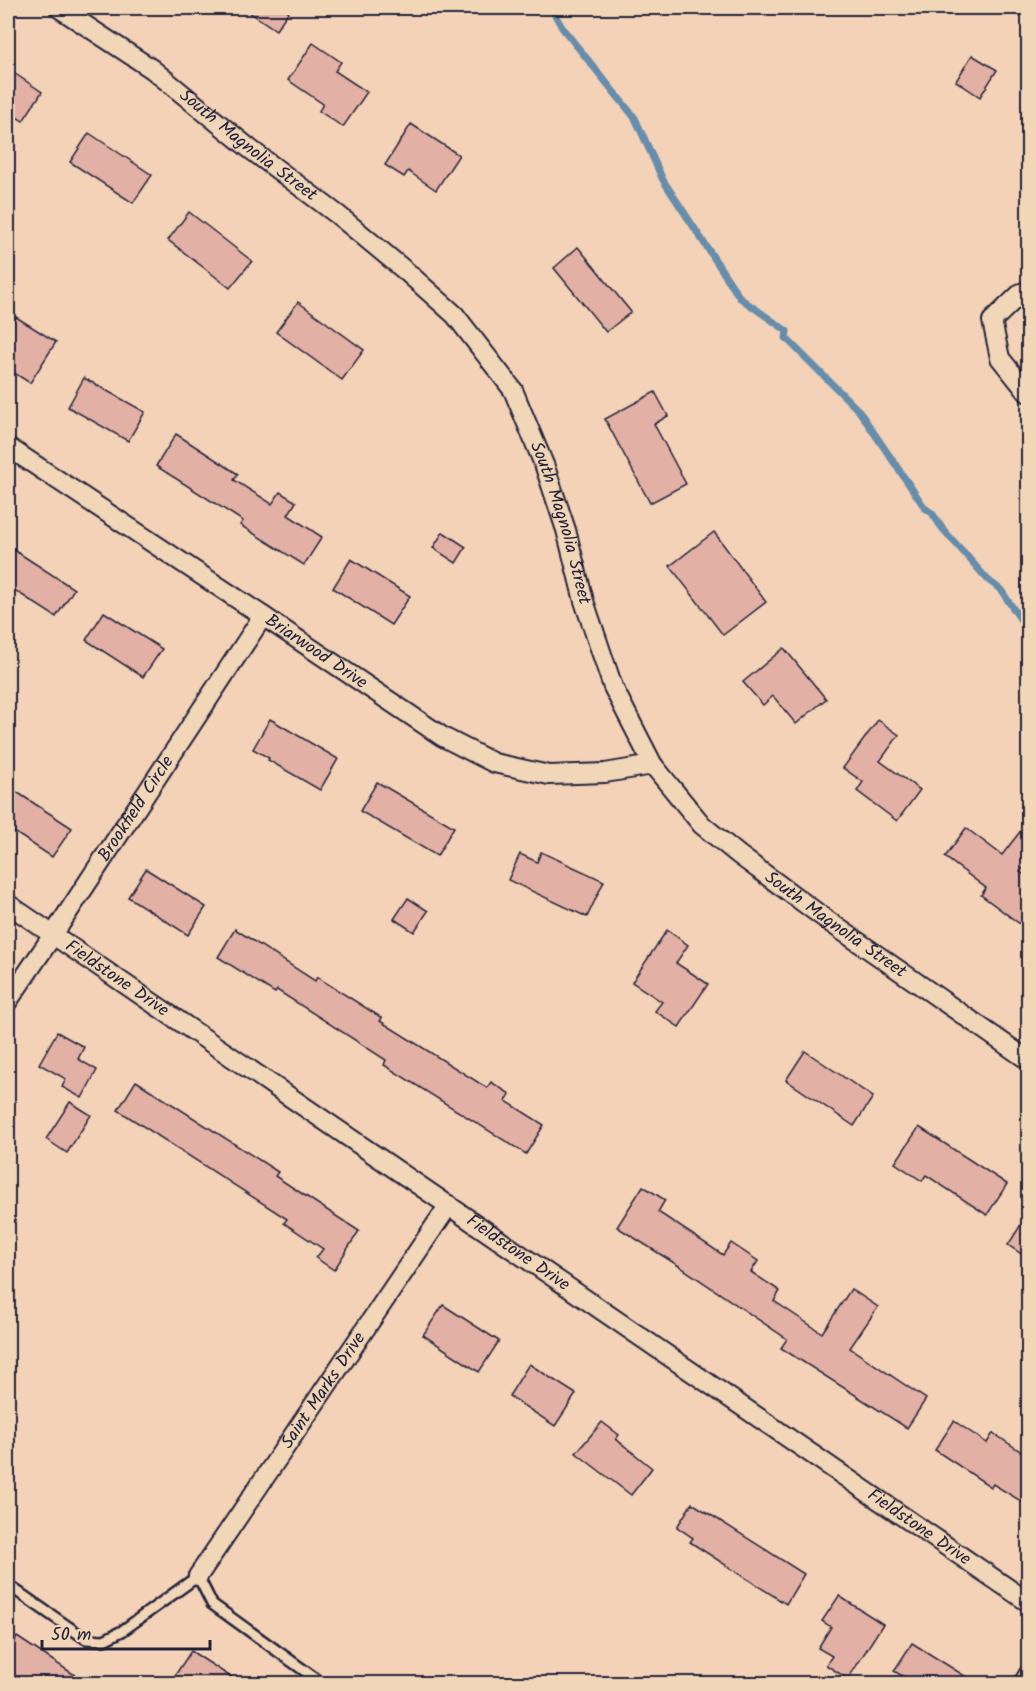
<svg xmlns="http://www.w3.org/2000/svg" width="1036" height="1691" font-family="Kalam,sans-serif">
<rect width="100%" height="100%" fill="#f3d2b7"/>
<filter id="ink" filterUnits="userSpaceOnUse"><feTurbulence type="fractalNoise" baseFrequency=".0167" numOctaves="2"/><feDisplacementMap in="SourceGraphic" scale="12" xChannelSelector="R" yChannelSelector="G"/><feConvolveMatrix kernelMatrix="1 2 1 2 8 2 1 2 1" color-interpolation-filters="sRGB"/></filter>
<g filter="url(#ink)">
<g fill="none" stroke-linecap="round" stroke-linejoin="round">
<path stroke="#668dab" stroke-width="7" d="M 551,8 L 563,29 L 635,118 L 663,180 L 740,298 L 787,331 L 786,338 L 859,411 L 925,508 L 932,513 L 942,528 L 988,580 L 1001,590 L 1028,631"/>
</g>
<g fill="#e3b0a5" stroke="#22223b" stroke-width="1.5">
<path d="M 243,8 L 291,8 L 276,30 Z"/>
<path d="M 313,43 L 341,62 L 335,71 L 367,92 L 343,127 L 319,111 L 323,104 L 288,80 Z"/>
<path d="M 972,55 L 997,70 L 980,97 L 956,81 Z"/>
<path d="M 8,69 L 42,92 L 23,121 L 8,111 Z"/>
<path d="M 411,124 L 459,155 L 436,190 L 408,171 L 404,177 L 385,165 Z"/>
<path d="M 89,133 L 152,175 L 133,203 L 70,162 Z"/>
<path d="M 189,212 L 252,261 L 230,288 L 168,240 Z"/>
<path d="M 578,247 L 631,312 L 606,332 L 554,268 Z"/>
<path d="M 298,302 L 364,350 L 342,380 L 276,332 Z"/>
<path d="M 16,317 L 56,342 L 30,383 L 8,369 L 8,331 Z"/>
<path d="M 84,378 L 145,412 L 128,441 L 68,407 Z"/>
<path d="M 655,392 L 668,416 L 654,424 L 686,484 L 650,503 L 605,419 Z"/>
<path d="M 176,434 L 238,474 L 234,480 L 272,504 L 280,492 L 296,502 L 288,515 L 322,537 L 304,565 L 240,525 L 243,521 L 156,466 Z"/>
<path d="M 443,532 L 466,547 L 456,563 L 433,548 Z"/>
<path d="M 714,532 L 766,602 L 723,635 L 670,566 Z"/>
<path d="M 8,546 L 74,589 L 56,617 L 8,586 Z"/>
<path d="M 351,559 L 410,596 L 391,625 L 333,588 Z"/>
<path d="M 104,612 L 162,649 L 143,677 L 86,640 Z"/>
<path d="M 784,648 L 826,699 L 796,724 L 773,696 L 763,705 L 743,682 Z"/>
<path d="M 270,719 L 338,759 L 320,790 L 268,760 L 269,758 L 253,749 Z"/>
<path d="M 878,720 L 899,735 L 880,761 L 920,790 L 897,821 L 857,791 L 863,782 L 843,768 Z"/>
<path d="M 377,782 L 454,827 L 437,856 L 360,811 Z"/>
<path d="M 15,791 L 72,828 L 52,857 L 8,828 L 8,803 Z"/>
<path d="M 1029,820 L 1029,861 L 1020,872 L 1029,878 L 1029,914 L 1020,924 L 981,895 L 986,888 L 945,857 L 966,828 L 1002,855 Z"/>
<path d="M 541,852 L 604,881 L 587,917 L 508,880 L 520,854 L 537,862 Z"/>
<path d="M 146,869 L 206,907 L 188,935 L 128,897 Z"/>
<path d="M 408,898 L 428,911 L 414,932 L 394,919 Z"/>
<path d="M 235,929 L 315,981 L 317,977 L 382,1018 L 380,1021 L 487,1088 L 491,1082 L 510,1094 L 506,1101 L 544,1125 L 526,1154 L 384,1065 L 386,1060 L 277,990 L 275,993 L 218,957 Z"/>
<path d="M 667,930 L 688,945 L 676,963 L 708,984 L 679,1027 L 655,1011 L 662,1002 L 632,982 Z"/>
<path d="M 57,1032 L 84,1047 L 78,1059 L 97,1070 L 82,1098 L 62,1087 L 66,1079 L 39,1064 Z"/>
<path d="M 805,1051 L 873,1097 L 854,1126 L 786,1080 Z"/>
<path d="M 136,1081 L 278,1172 L 275,1176 L 359,1231 L 334,1270 L 316,1258 L 323,1249 L 284,1223 L 287,1219 L 118,1110 Z"/>
<path d="M 70,1102 L 91,1115 L 67,1153 L 46,1139 Z"/>
<path d="M 919,1127 L 1007,1184 L 987,1215 L 926,1175 L 922,1181 L 895,1163 Z"/>
<path d="M 643,1186 L 665,1200 L 658,1212 L 723,1255 L 731,1243 L 758,1261 L 751,1272 L 780,1291 L 774,1301 L 822,1333 L 851,1289 L 878,1307 L 850,1348 L 926,1399 L 907,1428 L 781,1348 L 787,1339 L 679,1266 L 617,1227 Z"/>
<path d="M 1029,1212 L 1029,1259 L 1008,1245 Z"/>
<path d="M 443,1305 L 499,1341 L 479,1372 L 423,1335 Z"/>
<path d="M 529,1364 L 576,1394 L 555,1426 L 509,1396 Z"/>
<path d="M 954,1421 L 987,1443 L 993,1433 L 1029,1457 L 1029,1506 L 993,1484 L 991,1487 L 935,1450 Z"/>
<path d="M 602,1422 L 619,1435 L 616,1439 L 652,1468 L 631,1495 L 576,1453 Z"/>
<path d="M 692,1503 L 804,1574 L 786,1604 L 690,1542 L 693,1538 L 677,1527 Z"/>
<path d="M 839,1596 L 883,1624 L 848,1679 L 826,1665 L 832,1656 L 818,1648 L 831,1627 L 822,1621 Z"/>
<path d="M 17,1637 L 87,1683 L 8,1683 L 8,1651 Z"/>
<path d="M 912,1643 L 976,1683 L 914,1683 L 894,1671 Z"/>
<path d="M 191,1651 L 240,1683 L 170,1683 Z"/>
</g>
<g fill="none" stroke-linecap="round" stroke-linejoin="round">
<defs>
<path id="lane" d="M 8,1585 L 86,1639 L 104,1640 L 122,1631 L 198,1576 L 212,1604 L 323,1684"/>
<g id="street">
<path id="s1" d="M 59,8 L 152,69 L 250,149 L 338,215 L 408,273 L 455,315 L 513,390 L 545,467 L 566,530 L 584,601 L 613,687 L 653,765 L 702,825 L 739,855 L 831,923 L 1028,1060"/>
<path d="M 1028,291 L 1021,293 L 992,321 L 1000,358 L 1028,393"/>
<path id="s2" d="M 8,447 L 263,616 L 443,737 L 494,763 L 549,775 L 605,773 L 653,765"/>
<path id="s3" d="M 8,904 L 1028,1602"/>
<path id="s4" d="M 8,1001 L 53,935 L 263,616"/>
<path id="s5" d="M 198,1576 L 449,1205"/>
<path d="M 1023,1684 L 1028,1675"/>
</g>
</defs>
<use href="#lane" stroke="#22223b" stroke-width="14"/>
<use href="#street" stroke="#22223b" stroke-width="22"/>
<use href="#lane" stroke="#f1d6b8" stroke-width="9"/>
<use href="#street" stroke="#f1d6b8" stroke-width="18"/>
</g>
</g>
<g text-anchor="middle" dominant-baseline="central" stroke-width="4.5" stroke-linejoin="round" paint-order="stroke">
<g font-size="18" fill="#22223b" stroke="#f1d6b8">
<text stroke="none"><textPath href="#s1" startOffset="234">South Magnolia Street</textPath></text>
<text stroke="none"><textPath href="#s1" startOffset="738">South Magnolia Street</textPath></text>
<text stroke="none"><textPath href="#s2" startOffset="370">Briarwood Drive</textPath></text>
<text stroke="none"><textPath href="#s4" startOffset="231">Brookfield Circle</textPath></text>
<text stroke="none"><textPath href="#s1" startOffset="1242">South Magnolia Street</textPath></text>
<text stroke="none"><textPath href="#s3" startOffset="132">Fieldstone Drive</textPath></text>
<text stroke="none"><textPath href="#s3" startOffset="618">Fieldstone Drive</textPath></text>
<text stroke="none"><textPath href="#s5" startOffset="224">Saint Marks Drive</textPath></text>
<text stroke="none"><textPath href="#s3" startOffset="1104">Fieldstone Drive</textPath></text>
</g>
</g>
<rect width="1036" height="1691" fill="none" stroke="#f1d6b8" stroke-width="30"/>
<rect x="15" y="15" width="1006" height="1661" fill="none" stroke="#22223b" stroke-width="2" filter="url(#ink)"/>
<path d="M42 1640v9h168v-9" fill="none" stroke="#22223b" stroke-width="3"/>
<text x="51" y="1640" font-size="18" fill="#22223b" stroke="#f1d6b8" stroke-width="4.5" paint-order="stroke">50 m</text>
</svg>
